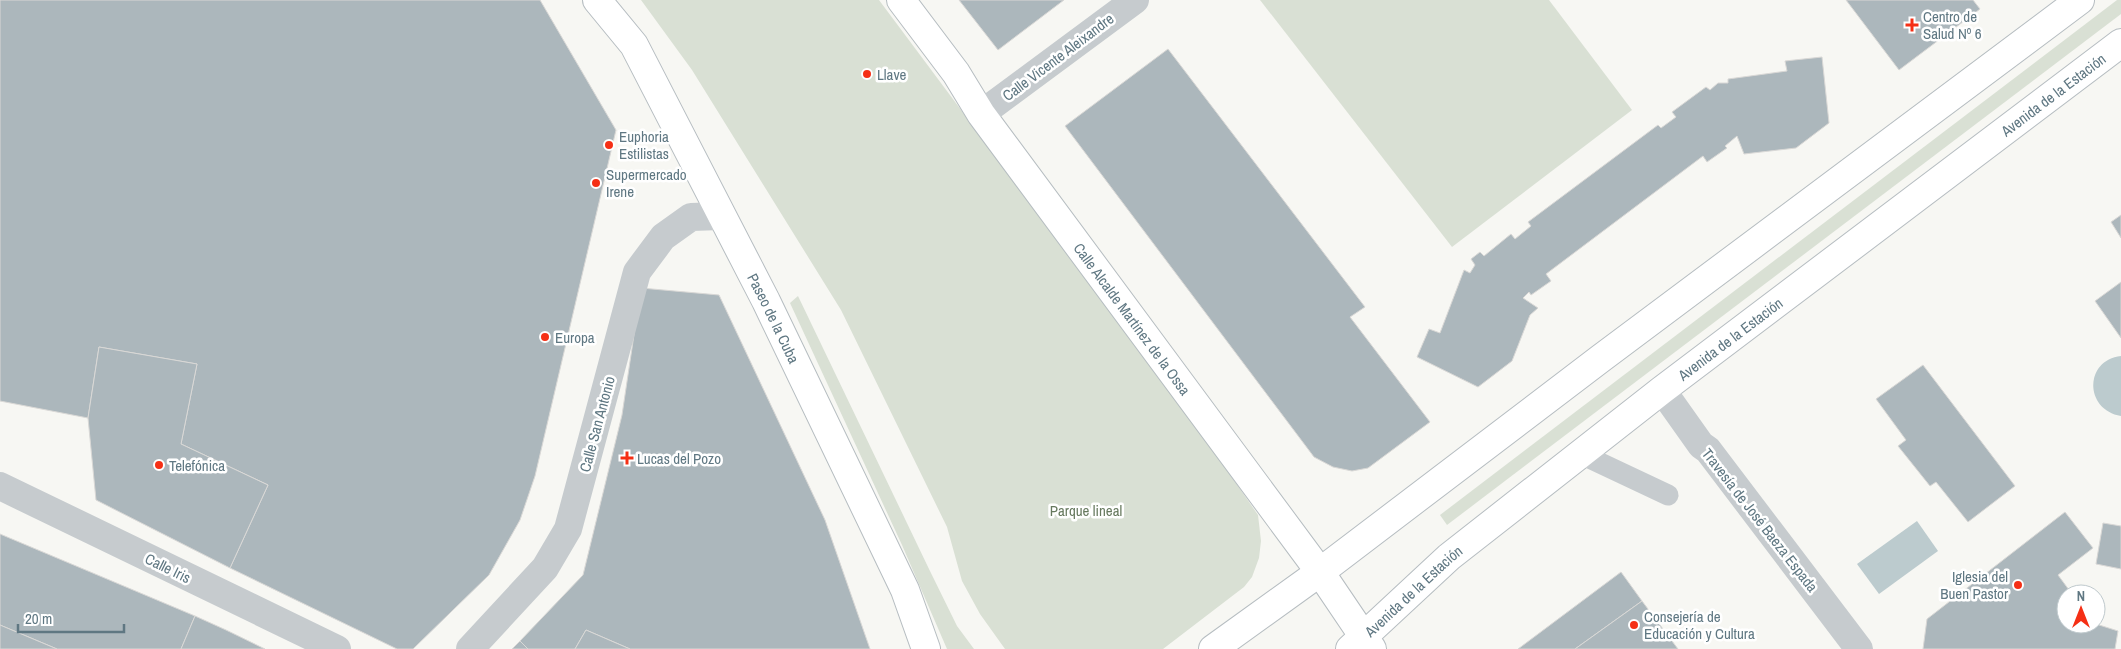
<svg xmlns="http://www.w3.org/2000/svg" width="2121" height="649" font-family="'Archivo Narrow',sans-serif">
<rect width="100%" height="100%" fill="#f7f7f3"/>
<g fill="#d9e0d4">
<path d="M 641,0 L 879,0 L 1191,418 L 1258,515 L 1261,541 L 1259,558 L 1252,577 L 1244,587 L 1163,649 L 1005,649 L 980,614 L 962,581 L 947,527 L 841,310 L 692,70 Z"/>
<path d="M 1260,0 L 1549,0 L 1632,110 L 1452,247 Z"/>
<path d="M 2117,0 L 2121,0 L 2121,14 L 1447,525 L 1440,515 Z"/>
<path d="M 798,296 L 929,569 L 957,626 L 974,649 L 947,649 L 902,545 L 790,303 Z"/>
</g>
<g fill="#bccbce">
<path d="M 2121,356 L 2121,416 C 2084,410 2084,360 2121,356 Z"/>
<path d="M 1917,521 L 1938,551 L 1879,594 L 1857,564 Z"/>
</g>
<g fill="#acb7bc" stroke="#d9d8d6">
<path d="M 0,0 L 540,0 L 616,130 L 535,476 L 520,520 L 489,575 L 413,649 L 397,649 L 230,568 L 268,485 L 181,444 L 197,364 L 99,347 L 88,418 L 0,401 Z"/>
<path d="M 959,0 L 1064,0 L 998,50 Z"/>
<path d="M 1846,0 L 1973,0 L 1980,9 L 1899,70 Z"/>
<path d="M 1168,49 L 1365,307 L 1350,317 L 1430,422 L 1368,468 L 1352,471 L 1333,467 L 1314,457 L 1065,126 Z"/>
<path d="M 1822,57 L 1829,123 L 1796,148 L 1744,154 L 1737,136 L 1725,146 L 1727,148 L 1707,162 L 1703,156 L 1546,274 L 1551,281 L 1531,295 L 1529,292 L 1523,298 L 1538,308 L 1530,315 L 1512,361 L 1478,387 L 1417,357 L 1429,329 L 1440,333 L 1464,270 L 1470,273 L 1475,265 L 1471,259 L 1480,252 L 1484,256 L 1511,234 L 1515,239 L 1531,226 L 1528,222 L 1658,125 L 1661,128 L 1676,117 L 1672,112 L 1706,87 L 1710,90 L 1718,83 L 1728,83 L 1728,79 L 1787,71 L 1785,61 Z"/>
<path d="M 2121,215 L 2121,238 L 2111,222 Z"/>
<path d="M 2121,282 L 2121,338 L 2095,301 Z"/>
<path d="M 641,288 L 719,295 L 825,520 L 870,649 L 630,649 L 586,630 L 575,649 L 528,649 L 520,641 L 583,575 L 622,415 Z"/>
<path d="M 99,347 L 197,364 L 181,444 L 268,485 L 230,568 L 96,500 L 88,418 Z"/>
<path d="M 1923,365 L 2015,486 L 1968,522 L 1936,482 L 1930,486 L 1898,446 L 1906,440 L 1876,399 Z"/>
<path d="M 2065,512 L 2093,548 L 2058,575 L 2072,594 L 2066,594 L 2066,624 L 2096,624 L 2118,631 L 2115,649 L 1923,649 L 1927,619 Z"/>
<path d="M 2103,523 L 2121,526 L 2121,569 L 2096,564 Z"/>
<path d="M 0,534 L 195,616 L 181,649 L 57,649 L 0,625 Z"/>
<path d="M 1621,572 L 1642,601 L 1575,649 L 1518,649 Z"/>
<path d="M 1642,601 L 1678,649 L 1575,649 Z"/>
<path d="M 195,616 L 226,630 L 265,649 L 181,649 Z"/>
<path d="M 0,625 L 57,649 L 0,649 Z"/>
<path d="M 586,630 L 630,649 L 575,649 Z"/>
<path d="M 520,641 L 528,649 L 512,649 Z"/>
</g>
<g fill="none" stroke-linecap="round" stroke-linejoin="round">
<defs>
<g id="secondary">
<path id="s1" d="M 597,0 L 634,45 L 766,301 L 905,590 L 926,649"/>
<path id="s2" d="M 901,0 L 956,73 L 981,114 L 1320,572 L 1372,649"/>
<path d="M 1213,649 L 1320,572 L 1600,359 L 2080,0"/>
<path id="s3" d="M 1350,649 L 1449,557 L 1662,390 L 2121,43"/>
</g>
</defs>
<use href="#secondary" stroke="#b6bdc1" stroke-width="30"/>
<path stroke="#c6cbce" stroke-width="21" d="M 1581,454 L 1668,495"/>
<g stroke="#c6cbce" stroke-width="28">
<path d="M 981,114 L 1135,0"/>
<path d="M 1662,390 L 1701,445 L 1708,450 L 1859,649"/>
<path d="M 0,486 L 337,649"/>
<path d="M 470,649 L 545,568 L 568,529 L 637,272 L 663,237 L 691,217 L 721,216"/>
</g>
<use href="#secondary" stroke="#fff" stroke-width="28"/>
</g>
<g fill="#f52f15" stroke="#fff" stroke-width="2">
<path d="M1909.5 17.5h5v5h5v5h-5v5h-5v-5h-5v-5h5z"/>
<circle cx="867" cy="74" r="5"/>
<circle cx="609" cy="145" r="5"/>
<circle cx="596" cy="183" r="5"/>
<circle cx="545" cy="337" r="5"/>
<path d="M624.5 450.5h5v5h5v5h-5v5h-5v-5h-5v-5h5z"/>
<circle cx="159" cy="465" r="5"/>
<circle cx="2018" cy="585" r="5"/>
<circle cx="1634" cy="625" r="5"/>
</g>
<g text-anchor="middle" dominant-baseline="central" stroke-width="5" stroke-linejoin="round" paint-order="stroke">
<g font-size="15" fill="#5f7782" stroke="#fff" text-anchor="start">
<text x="1923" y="16">Centro de<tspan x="1923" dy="17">Salud Nº 6</tspan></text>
<text x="877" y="74">Llave</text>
<text x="619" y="136">Euphoria<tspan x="619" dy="17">Estilistas</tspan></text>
<text x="606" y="174">Supermercado<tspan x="606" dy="17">Irene</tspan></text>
<text x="555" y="337">Europa</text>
<text x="637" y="458">Lucas del Pozo</text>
<text x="169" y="465">Telefónica</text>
<text x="2008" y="576" text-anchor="end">Iglesia del<tspan x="2008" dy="17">Buen Pastor</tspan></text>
<text x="1644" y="616">Consejería de<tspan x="1644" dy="17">Educación y Cultura</tspan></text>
</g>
<g font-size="15" fill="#5f7782" stroke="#fff">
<text transform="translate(1058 57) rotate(-37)">Calle Vicente Aleixandre</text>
<text stroke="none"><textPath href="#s3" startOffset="896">Avenida de la Estación</textPath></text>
<text stroke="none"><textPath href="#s1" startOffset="365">Paseo de la Cuba</textPath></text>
<text stroke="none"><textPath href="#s2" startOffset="394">Calle Alcalde Martínez de la Ossa</textPath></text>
<text stroke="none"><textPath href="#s3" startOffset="491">Avenida de la Estación</textPath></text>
<text transform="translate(597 424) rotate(-75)">Calle San Antonio</text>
<text transform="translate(1760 520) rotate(52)">Travesía de José Baeza Espada</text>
<text transform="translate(168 568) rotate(26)">Calle Iris</text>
<text stroke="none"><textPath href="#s3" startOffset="86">Avenida de la Estación</textPath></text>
</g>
<g font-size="15" fill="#66795e" stroke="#fff">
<text x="1086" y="510">Parque lineal</text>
</g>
</g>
<g transform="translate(2081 609)"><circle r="24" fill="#ffffff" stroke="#bfc9cd"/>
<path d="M0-4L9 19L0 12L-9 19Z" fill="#f52f15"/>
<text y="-8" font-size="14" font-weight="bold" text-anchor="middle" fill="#5f7782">N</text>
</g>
<path d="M18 624v8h106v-8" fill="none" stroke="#5f7782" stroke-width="2.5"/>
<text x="25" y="624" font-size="15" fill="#5f7782" stroke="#ffffff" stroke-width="4" paint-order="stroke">20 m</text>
</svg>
